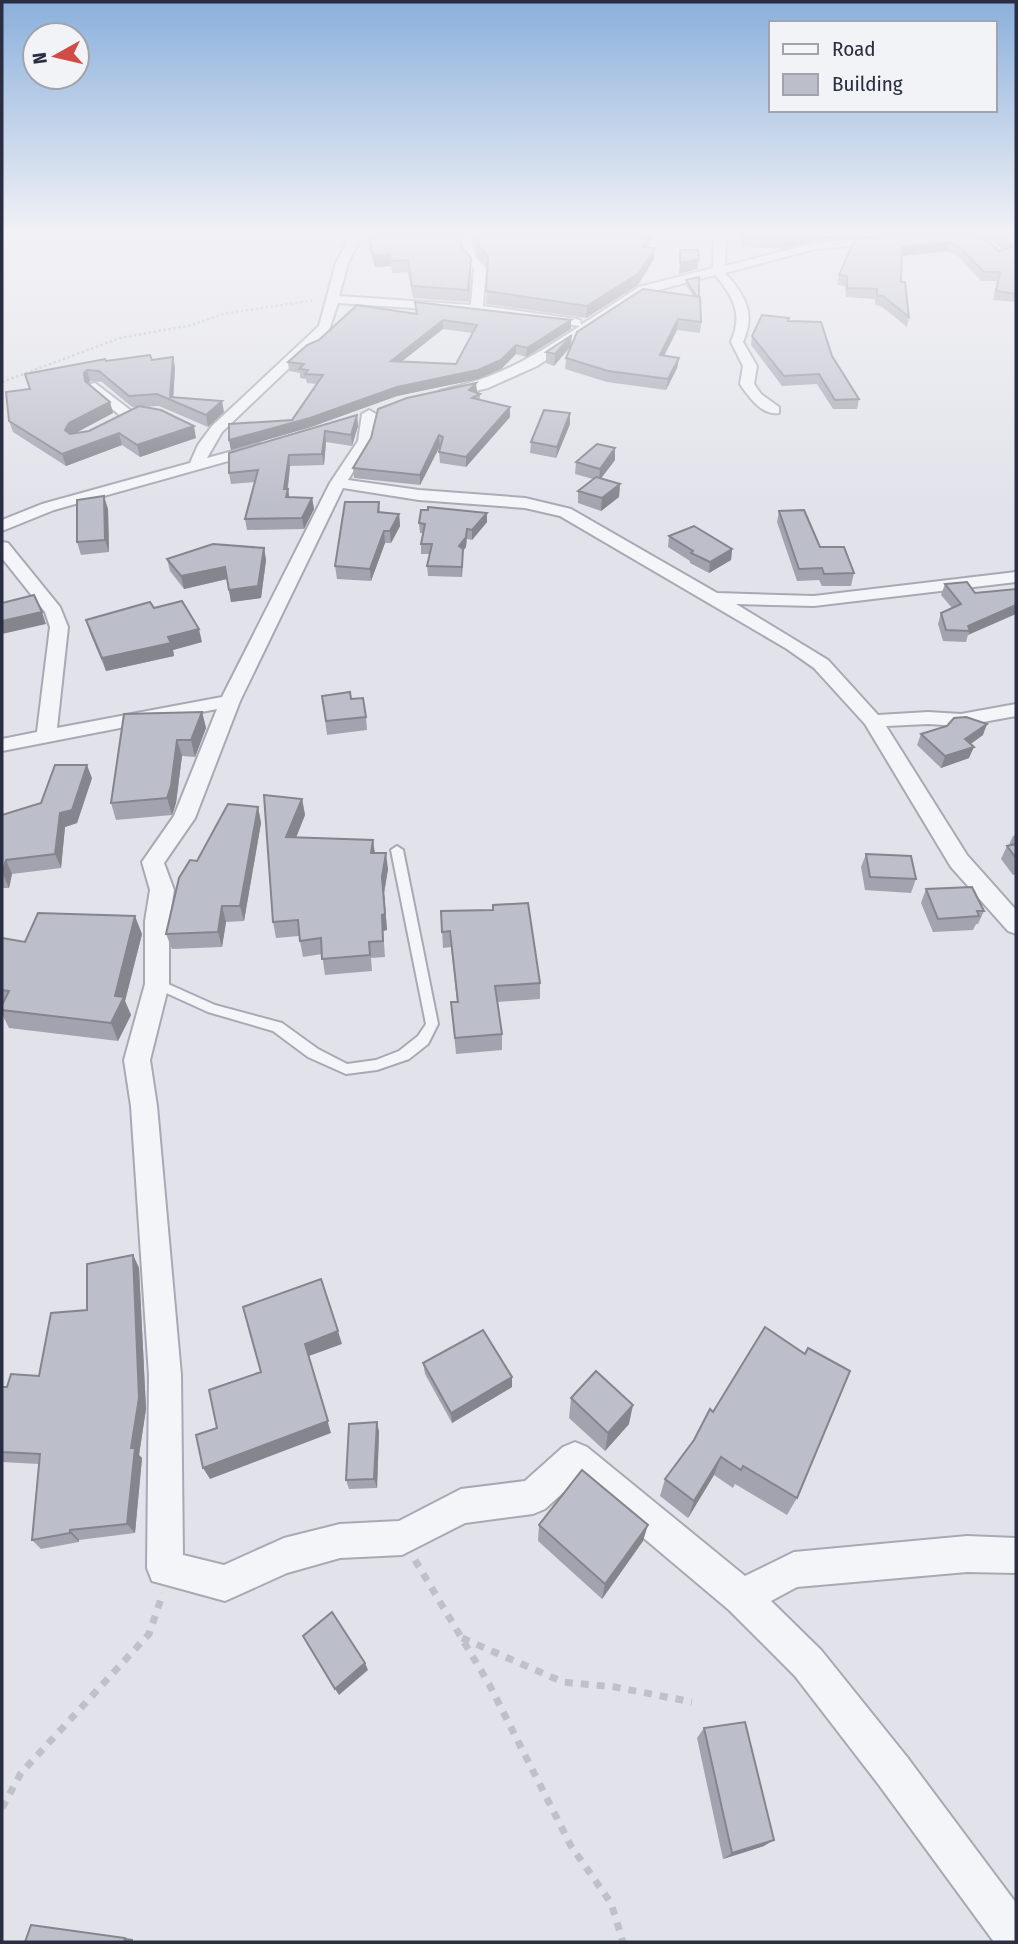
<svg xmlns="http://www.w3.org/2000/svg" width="1018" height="1944" font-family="'Fira Sans Condensed',sans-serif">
<rect width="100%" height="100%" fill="#e2e3ea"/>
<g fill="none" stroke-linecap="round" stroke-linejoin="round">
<defs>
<path id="lane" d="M 397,846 L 403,850 L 438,1024 L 428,1044 L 409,1059 L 377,1070 L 346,1074 L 308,1057 L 273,1031 L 208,1012 L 153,987 L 151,984 L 153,981 L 157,979 L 215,1005 L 282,1023 L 318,1049 L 347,1064 L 376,1060 L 399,1051 L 418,1036 L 426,1024 L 391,850 Z"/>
<g id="street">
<path d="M 351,235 L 362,235 L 348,263 L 339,296 L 471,305 L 474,269 L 465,258 L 458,235 L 469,235 L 476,257 L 486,269 L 483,306 L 576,319 L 580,320 L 581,325 L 639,287 L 713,268 L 714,235 L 726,235 L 725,266 L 815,243 L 894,235 L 937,235 L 932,238 L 815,249 L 725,273 C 745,295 756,313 743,342 L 757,366 L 754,384 L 761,394 L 779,407 L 779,413 C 762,416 749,397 740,384 L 743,366 L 731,342 C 743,314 734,297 715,275 L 647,293 L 537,366 L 488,388 L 445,398 L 440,397 L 440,391 C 499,377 530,359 580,326 L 486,313 L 338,303 L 329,330 L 222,432 L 207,458 L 259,444 L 266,448 L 264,451 L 54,510 L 2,531 L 2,520 L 42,504 L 190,463 L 198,445 L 212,426 L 319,326 L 336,263 Z"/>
<path d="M 95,383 L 134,413 L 136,416 L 134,419 L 124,419 L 90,390 L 90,384 Z"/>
<path d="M 369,410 L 376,414 L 372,441 L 348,480 L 419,490 L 525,498 L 571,509 L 717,593 L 814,596 L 1016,572 L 1016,582 L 814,606 L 736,604 L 828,660 L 878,715 L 928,712 L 961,714 L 1016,704 L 1016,716 L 961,726 L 928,724 L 886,726 L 967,855 L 1016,910 L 1016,934 L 1008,931 L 951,867 L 865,724 L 814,668 L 787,649 L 560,516 L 525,508 L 419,500 L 343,488 L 240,701 L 195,818 L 164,863 L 174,890 L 169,921 L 169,984 L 150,1060 L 157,1106 L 181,1375 L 183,1555 L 224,1565 L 284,1538 L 340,1524 L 399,1521 L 461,1489 L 525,1481 L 563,1447 L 575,1442 L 587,1447 L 745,1576 L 794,1552 L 967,1536 L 1016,1538 L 1016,1573 L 967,1572 L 797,1587 L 771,1601 L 821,1650 L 907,1757 L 1016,1903 L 1016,1942 L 994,1942 L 879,1785 L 795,1676 L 729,1610 L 576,1481 L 545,1509 L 533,1514 L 465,1523 L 402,1555 L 340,1558 L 287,1573 L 225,1601 L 152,1581 L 147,1568 L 149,1375 L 131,1106 L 124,1060 L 145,984 L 145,921 L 150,890 L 142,862 L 174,816 L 217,709 L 2,751 L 2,739 L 37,732 L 50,627 L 45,612 L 2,558 L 2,542 L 8,543 L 60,607 L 68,627 L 57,728 L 222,697 L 330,483 L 358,441 L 362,414 Z"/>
</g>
</defs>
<use href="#lane" stroke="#a7a9b4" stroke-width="4"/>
<use href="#street" stroke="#a7a9b4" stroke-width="4"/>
<path stroke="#bfc1c9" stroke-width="2.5" stroke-dasharray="2.5 2.5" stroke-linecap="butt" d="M 2,382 L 120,338 L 192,325 L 223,314 L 315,300"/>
<g stroke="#bfc1c9" stroke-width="7" stroke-dasharray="8 8" stroke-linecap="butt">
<path d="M 415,1560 L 489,1684 L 571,1846 L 611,1903 L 623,1942"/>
<path d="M 462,1638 L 563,1682 L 615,1687 L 692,1702"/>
<path d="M 2,1808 L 21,1773 L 149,1634 L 163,1593"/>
</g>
<use href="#lane" fill="#f4f5f8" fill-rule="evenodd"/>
<use href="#street" fill="#f4f5f8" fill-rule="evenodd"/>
</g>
<g fill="#a2a3ae" fill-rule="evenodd">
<path d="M 368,235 L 462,247 L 471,270 L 469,302 L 413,298 L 408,272 L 392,273 L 391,266 L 375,267 L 369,248 Z"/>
<path d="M 471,235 L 654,235 L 648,247 L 655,248 L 654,259 L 638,285 L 586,318 L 486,304 L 488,268 L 478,256 Z"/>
<path d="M 741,235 L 866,235 L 815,240 L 782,249 L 741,247 Z"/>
<path d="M 897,235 L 1016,235 L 1016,302 L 993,300 L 997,281 L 981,281 L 959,257 L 947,251 L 902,256 L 901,282 L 909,317 L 907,327 L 881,306 L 875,305 L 875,299 L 846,297 L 845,286 L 837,285 L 839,275 ZM 979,236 L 989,238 L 1003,250 L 999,251 Z"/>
<path d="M 699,277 L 701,322 L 700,333 L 677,330 L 664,356 L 679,358 L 677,368 L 666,390 L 607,382 L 565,369 L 566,358 L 570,347 L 554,366 L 546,363 L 546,352 L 571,345 L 693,296 L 686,285 L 686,280 Z"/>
<path d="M 415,302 L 571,320 L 571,329 L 526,357 L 516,354 L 501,369 L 478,379 L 397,396 L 311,427 L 231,450 L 229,440 L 292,420 L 317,384 L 307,383 L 306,379 L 300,378 L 300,373 L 289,371 L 288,362 L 416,314 ZM 443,329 L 472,333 L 456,364 L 402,361 Z"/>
<path d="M 789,321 L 832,356 L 859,399 L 857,409 L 833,409 L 817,384 L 782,386 L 751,345 L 752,336 Z"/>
<path d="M 173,357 L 175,368 L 173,398 L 224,412 L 208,427 L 159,406 L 141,407 L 196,438 L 140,457 L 122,445 L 66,466 L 13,432 L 9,421 L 29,389 L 106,361 L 152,360 ZM 90,381 L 102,382 L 132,407 L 138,407 L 89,431 L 75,433 L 113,413 L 110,402 L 88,383 Z"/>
<path d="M 476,383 L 477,393 L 480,394 L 480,400 L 510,417 L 466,467 L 440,463 L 439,452 L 441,446 L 440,446 L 420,485 L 354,478 L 353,468 Z"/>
<path d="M 570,413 L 570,424 L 556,458 L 530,453 L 531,442 Z"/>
<path d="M 357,415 L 358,426 L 352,446 L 326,442 L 324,465 L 290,466 L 288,489 L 289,497 L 312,498 L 314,509 L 304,529 L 247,530 L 245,519 L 255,482 L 231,484 L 229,473 Z"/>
<path d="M 615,460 L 601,478 L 620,484 L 619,497 L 601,511 L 578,503 L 578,491 L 593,479 L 575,474 L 576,462 Z"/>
<path d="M 379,502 L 380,513 L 399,514 L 400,526 L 391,543 L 385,543 L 371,581 L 337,579 L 335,566 Z"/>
<path d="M 108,509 L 109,552 L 81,555 L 77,542 Z"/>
<path d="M 779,511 L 820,547 L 854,573 L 851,586 L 822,586 L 819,580 L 797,581 L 777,522 Z"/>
<path d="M 487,522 L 472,540 L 467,539 L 466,547 L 463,551 L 462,577 L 428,576 L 427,566 L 430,554 L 421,554 L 421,544 L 423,533 L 420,533 L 419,523 Z"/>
<path d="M 669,536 L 732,549 L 731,560 L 709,573 L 690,563 L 690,561 L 668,547 Z"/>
<path d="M 264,548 L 266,560 L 261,598 L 231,602 L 227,579 L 184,589 L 170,571 L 167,559 Z"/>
<path d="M 945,584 L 975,593 L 1016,589 L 968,635 L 966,642 L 943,641 L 938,624 L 941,613 L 952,608 L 941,595 Z"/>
<path d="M 154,608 L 202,642 L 173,650 L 174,656 L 106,671 L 90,633 L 86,620 Z"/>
<path d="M 322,696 L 351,699 L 366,717 L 367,730 L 327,735 Z"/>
<path d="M 202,712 L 206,728 L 195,757 L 182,756 L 176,803 L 172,815 L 116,820 L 111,803 Z"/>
<path d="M 921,734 L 983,735 L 970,744 L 969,758 L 941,768 L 917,745 Z"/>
<path d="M 92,778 L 77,823 L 65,827 L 61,868 L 12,874 L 9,888 L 2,888 L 2,815 L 41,803 Z"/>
<path d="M 302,799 L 305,815 L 296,837 L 373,840 L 375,853 L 388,869 L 384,893 L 387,930 L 383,931 L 385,957 L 371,958 L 372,971 L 325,975 L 322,954 L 303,957 L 299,936 L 276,938 L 273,922 Z"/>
<path d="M 258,807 L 261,823 L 244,921 L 226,922 L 222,947 L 172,949 L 166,934 L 197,861 Z"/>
<path d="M 1016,835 L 1016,874 L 1013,875 L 1001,859 L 1007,846 L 1009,845 L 1013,836 Z"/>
<path d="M 866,854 L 916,879 L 911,893 L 865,890 L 861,867 Z"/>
<path d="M 926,889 L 984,911 L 978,924 L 976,924 L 973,930 L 933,932 L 921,903 Z"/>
<path d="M 441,911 L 540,983 L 540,999 L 497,1002 L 502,1034 L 502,1050 L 456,1054 L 451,1002 L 457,1002 L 451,947 L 443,948 Z"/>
<path d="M 142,934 L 125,1001 L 131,1015 L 118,1041 L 9,1028 L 2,1014 L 2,938 L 25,942 Z"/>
<path d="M 133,1255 L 139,1268 L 146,1409 L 139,1455 L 142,1458 L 135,1533 L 79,1540 L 79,1542 L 41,1549 L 32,1540 L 39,1464 L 2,1462 L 2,1387 L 7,1387 L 39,1376 L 87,1310 Z"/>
<path d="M 423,1363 L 512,1377 L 512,1387 L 452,1423 L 425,1374 Z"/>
<path d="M 571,1398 L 629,1424 L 605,1451 L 569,1418 Z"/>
<path d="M 710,1409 L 797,1498 L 787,1515 L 735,1484 L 733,1488 L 714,1475 L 688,1518 L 660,1496 L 665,1479 L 694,1440 Z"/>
<path d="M 377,1422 L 379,1432 L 377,1488 L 349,1489 L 346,1480 Z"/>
<path d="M 539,1525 L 643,1541 L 602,1599 L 538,1541 Z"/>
<path d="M 704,1728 L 764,1846 L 723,1859 L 697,1738 Z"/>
</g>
<g fill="#84858d">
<path d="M 649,235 L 654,235 L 642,259 L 643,247 Z"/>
<path d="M 802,235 L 866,235 L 815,240 L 782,249 L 784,240 Z"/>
<path d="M 949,242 L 947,251 L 900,256 L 902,247 Z"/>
<path d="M 655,248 L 654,259 L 638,285 L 586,318 L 587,306 Z"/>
<path d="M 390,254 L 391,266 L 375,267 L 374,256 Z"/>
<path d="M 471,258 L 471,270 L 469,302 L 468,290 Z"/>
<path d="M 699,259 L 697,269 L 679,274 L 680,263 Z"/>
<path d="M 678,319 L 677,330 L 659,366 L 660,355 Z"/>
<path d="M 443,320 L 443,329 L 391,370 L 391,361 Z"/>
<path d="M 571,320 L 571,329 L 526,357 L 527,348 Z"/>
<path d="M 572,335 L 571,346 L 554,366 L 555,354 Z"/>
<path d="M 516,345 L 516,354 L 501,369 L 478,379 L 397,396 L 311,427 L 231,450 L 229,440 L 310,418 Z"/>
<path d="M 173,357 L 175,368 L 173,401 L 170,397 Z"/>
<path d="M 679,358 L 677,368 L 666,390 L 668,379 Z"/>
<path d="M 87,370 L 90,381 L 87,384 L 85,381 L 84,373 Z"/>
<path d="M 476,383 L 477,393 L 469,390 Z"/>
<path d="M 222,401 L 224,412 L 208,427 L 206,415 Z"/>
<path d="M 110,402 L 113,413 L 72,435 L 69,441 L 65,430 L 69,423 Z"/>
<path d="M 510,407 L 510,417 L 466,467 L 466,457 Z"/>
<path d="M 570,413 L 570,424 L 556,458 L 557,447 Z"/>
<path d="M 357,415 L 358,426 L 352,446 L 351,435 Z"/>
<path d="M 194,426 L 196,438 L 140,457 L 137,445 Z"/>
<path d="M 325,431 L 326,442 L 324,465 L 322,454 Z"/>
<path d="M 119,433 L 122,445 L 66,466 L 62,454 Z"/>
<path d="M 439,435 L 440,446 L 420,485 L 420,475 Z"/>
<path d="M 615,448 L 615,460 L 599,481 L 600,469 Z"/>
<path d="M 289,455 L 290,466 L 287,492 L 288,489 L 290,501 L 288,509 L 284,489 Z"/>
<path d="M 620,484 L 619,497 L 601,511 L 602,498 Z"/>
<path d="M 104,496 L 108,509 L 109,552 L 105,540 Z"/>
<path d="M 312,498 L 314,509 L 304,529 L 302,518 Z"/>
<path d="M 487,513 L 487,522 L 472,540 L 472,530 Z"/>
<path d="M 399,514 L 400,526 L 391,543 L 390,531 Z"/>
<path d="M 467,529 L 466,547 L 463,551 L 462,577 L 459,546 Z"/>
<path d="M 384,531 L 385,543 L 371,581 L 370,569 Z"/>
<path d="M 264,548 L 266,560 L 261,598 L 231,602 L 229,590 Z"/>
<path d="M 732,549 L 731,560 L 709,573 L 710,562 Z"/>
<path d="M 225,567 L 227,579 L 184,589 L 181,576 Z"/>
<path d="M 1016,605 L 1016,614 L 968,635 L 970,631 L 968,626 Z"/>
<path d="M 42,612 L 46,624 L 2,634 L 2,621 Z"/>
<path d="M 199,629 L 202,642 L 173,650 L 174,656 L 106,671 L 102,658 L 168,637 Z"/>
<path d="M 202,712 L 206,728 L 195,757 L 191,740 Z"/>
<path d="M 987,724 L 983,735 L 961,751 L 965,739 Z"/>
<path d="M 177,740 L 182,756 L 176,803 L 172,815 L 167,798 Z"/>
<path d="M 974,747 L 969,758 L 941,768 L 945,756 Z"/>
<path d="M 87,765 L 92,778 L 77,823 L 65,827 L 61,868 L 55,854 L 60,813 Z"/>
<path d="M 302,799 L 305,815 L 290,853 L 286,837 Z"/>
<path d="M 258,807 L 261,823 L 244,921 L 240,906 Z"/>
<path d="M 373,840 L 375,856 L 371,853 Z"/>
<path d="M 386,853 L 388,869 L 384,893 L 387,930 L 383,931 L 385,957 L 382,915 L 382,877 Z"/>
<path d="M 6,860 L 12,874 L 9,888 L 3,874 Z"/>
<path d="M 222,906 L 226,922 L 222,947 L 218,932 Z"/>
<path d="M 135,916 L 142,934 L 125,1001 L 131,1015 L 118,1041 L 111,1023 L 115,996 Z"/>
<path d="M 133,1255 L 139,1268 L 146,1409 L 139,1455 L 142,1458 L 135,1533 L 127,1524 L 131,1448 Z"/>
<path d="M 338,1331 L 342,1344 L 309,1356 L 331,1433 L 210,1479 L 203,1468 L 305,1344 Z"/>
<path d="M 512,1377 L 512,1387 L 452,1423 L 451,1413 Z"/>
<path d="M 633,1405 L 629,1424 L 605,1451 L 608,1433 Z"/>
<path d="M 377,1422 L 379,1432 L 377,1488 L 374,1479 Z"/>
<path d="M 721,1457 L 714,1475 L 688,1518 L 694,1501 Z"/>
<path d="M 648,1525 L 643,1541 L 602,1599 L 605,1584 Z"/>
<path d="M 70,1530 L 79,1540 L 79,1542 L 70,1533 Z"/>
<path d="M 365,1663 L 368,1670 L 339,1695 L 335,1689 Z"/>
<path d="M 774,1840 L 764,1846 L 723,1859 L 732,1853 Z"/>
<path d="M 125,1938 L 133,1939 L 133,1942 L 124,1942 Z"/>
</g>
<g fill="#bcbeca" stroke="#84858d" stroke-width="2" fill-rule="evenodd">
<path d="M 368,235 L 459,235 L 462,247 L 471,258 L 468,290 L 412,286 L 408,260 L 391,261 L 390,254 L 374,256 Z"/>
<path d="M 475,235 L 649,235 L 643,247 L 655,248 L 639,273 L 587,306 L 486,291 L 488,257 L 478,244 Z"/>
<path d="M 742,235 L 802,235 L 784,240 L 742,238 Z"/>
<path d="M 897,235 L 977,235 L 987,240 L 999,251 L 1013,247 L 999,235 L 1016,235 L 1016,294 L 996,291 L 1000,272 L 984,272 L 961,248 L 949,242 L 902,247 L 901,282 L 905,282 L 909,317 L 883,296 L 877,296 L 877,289 L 847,288 L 847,276 L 839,275 L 855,239 Z"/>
<path d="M 680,250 L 698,250 L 699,259 L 680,263 Z"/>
<path d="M 699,277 L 699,297 L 697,297 L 686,280 Z"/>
<path d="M 643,289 L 700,297 L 701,322 L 678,319 L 660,355 L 679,358 L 668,379 L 608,371 L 566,358 L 577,332 Z"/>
<path d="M 415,302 L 571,320 L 527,348 L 516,345 L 501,360 L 478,370 L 397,387 L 310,418 L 229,440 L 229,424 L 292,420 L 323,375 L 305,374 L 308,370 L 299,369 L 304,364 L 288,362 L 307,345 L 319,340 L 357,305 L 417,314 ZM 443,320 L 477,325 L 456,364 L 391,361 Z"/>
<path d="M 762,315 L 789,318 L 788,321 L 821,322 L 832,356 L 859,399 L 835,400 L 819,374 L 784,376 L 752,336 Z"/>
<path d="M 572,335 L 555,354 L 546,352 Z"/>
<path d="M 150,355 L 152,360 L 173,357 L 170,397 L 222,401 L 206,415 L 157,394 L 129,396 L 99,371 L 87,370 L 84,373 L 85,381 L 110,402 L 69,423 L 65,430 L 70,434 L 89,431 L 139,406 L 161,410 L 194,426 L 137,445 L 119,433 L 62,454 L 9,421 L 6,392 L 30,389 L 25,374 L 105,359 L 106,361 Z"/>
<path d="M 476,383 L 469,390 L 480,394 L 472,398 L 510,407 L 466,457 L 439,452 L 443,437 L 439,435 L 420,475 L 353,468 L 371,438 L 378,409 L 407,398 Z"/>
<path d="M 544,410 L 570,413 L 557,447 L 531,442 Z"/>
<path d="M 357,415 L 351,435 L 325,431 L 322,454 L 289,455 L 284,489 L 288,489 L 286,497 L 312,498 L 302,518 L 245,519 L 258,470 L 229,473 L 229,453 Z"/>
<path d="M 597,444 L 615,448 L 600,469 L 576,462 Z"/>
<path d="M 596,477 L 620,484 L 602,498 L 578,491 Z"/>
<path d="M 104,496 L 105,540 L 77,542 L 77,500 Z"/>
<path d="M 345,502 L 379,502 L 378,512 L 399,514 L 390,531 L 384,531 L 370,569 L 335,566 Z"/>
<path d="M 428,507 L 487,513 L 472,530 L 467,529 L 466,537 L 459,546 L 463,549 L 462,567 L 427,566 L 432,544 L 421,544 L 425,524 L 419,523 L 421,510 L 428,510 Z"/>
<path d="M 804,510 L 820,547 L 844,547 L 854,573 L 824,574 L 822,568 L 799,569 L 779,511 Z"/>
<path d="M 694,526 L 732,549 L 710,562 L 691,553 L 693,551 L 669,536 Z"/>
<path d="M 213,544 L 264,548 L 258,586 L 229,590 L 225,567 L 181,576 L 167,559 Z"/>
<path d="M 967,582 L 975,593 L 1016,589 L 1016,605 L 968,626 L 970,631 L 946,630 L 941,613 L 961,604 L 945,584 Z"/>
<path d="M 34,595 L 42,612 L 2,621 L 2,603 Z"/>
<path d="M 182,601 L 199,629 L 168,637 L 171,643 L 102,658 L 86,620 L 150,602 L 154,608 Z"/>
<path d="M 350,692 L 351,699 L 363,698 L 366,717 L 326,721 L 322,696 Z"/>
<path d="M 202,712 L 191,740 L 177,740 L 171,786 L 167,798 L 111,803 L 124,714 Z"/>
<path d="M 966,717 L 987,724 L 965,739 L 974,747 L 945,756 L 921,734 L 947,726 L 954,718 Z"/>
<path d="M 55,765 L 87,765 L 72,810 L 60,813 L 55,854 L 6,860 L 2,874 L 2,815 L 41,803 Z"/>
<path d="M 264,795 L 302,799 L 286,837 L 373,840 L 371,853 L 386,853 L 382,877 L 385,914 L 382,915 L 383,941 L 369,942 L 370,955 L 322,959 L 321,938 L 300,941 L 298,920 L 273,922 Z"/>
<path d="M 228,804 L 258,807 L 240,906 L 222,906 L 218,932 L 166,934 L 179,878 L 190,860 L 197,861 Z"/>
<path d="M 1016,844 L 1016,858 L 1007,846 Z"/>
<path d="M 866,854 L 911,856 L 916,879 L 870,877 Z"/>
<path d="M 972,887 L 984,911 L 977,911 L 979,916 L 938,919 L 926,889 Z"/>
<path d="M 528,903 L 540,983 L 495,986 L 502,1034 L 455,1038 L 451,1002 L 458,1002 L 450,931 L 442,932 L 441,911 L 493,910 L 493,905 Z"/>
<path d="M 38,913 L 135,916 L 115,996 L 124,997 L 111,1023 L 2,1010 L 2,1005 L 9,991 L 2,990 L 2,938 L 25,942 Z"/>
<path d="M 133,1255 L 139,1398 L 131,1448 L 135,1448 L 127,1524 L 70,1530 L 70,1533 L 32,1540 L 40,1454 L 2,1452 L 2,1387 L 7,1387 L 11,1374 L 39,1376 L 51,1313 L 87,1310 L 87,1264 Z"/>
<path d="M 321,1279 L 338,1331 L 305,1344 L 328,1421 L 203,1468 L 196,1435 L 217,1428 L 209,1390 L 261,1372 L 243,1307 Z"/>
<path d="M 765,1327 L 805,1354 L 808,1348 L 850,1371 L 797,1498 L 743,1466 L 741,1470 L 721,1457 L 694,1501 L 665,1479 L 694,1440 L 710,1409 L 713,1412 Z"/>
<path d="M 483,1330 L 512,1377 L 451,1413 L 423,1363 Z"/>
<path d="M 596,1371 L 633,1405 L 608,1433 L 571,1398 Z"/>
<path d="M 377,1422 L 374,1479 L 346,1480 L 349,1424 Z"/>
<path d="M 582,1470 L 648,1525 L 605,1584 L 539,1525 Z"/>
<path d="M 332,1612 L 365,1663 L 335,1689 L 303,1636 Z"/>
<path d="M 745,1722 L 774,1840 L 732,1853 L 704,1728 Z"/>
<path d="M 31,1925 L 125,1938 L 124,1942 L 25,1942 Z"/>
</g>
<linearGradient id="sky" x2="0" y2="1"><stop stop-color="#8ab0dc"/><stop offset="0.46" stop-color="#f2f2f6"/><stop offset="1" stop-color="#f2f2f6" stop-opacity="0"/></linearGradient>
<rect width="1018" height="507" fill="url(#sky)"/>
<rect width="1018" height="1944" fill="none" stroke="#2a2e42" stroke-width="7"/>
<rect x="769" y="21" width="228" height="91" fill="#f1f3f7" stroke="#a1a4af" stroke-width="2"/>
<rect x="783" y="44" width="35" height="10" fill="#f4f5f8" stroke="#a1a4af" stroke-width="2"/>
<text x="832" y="56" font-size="21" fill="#2a2e42">Road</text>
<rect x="783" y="74" width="35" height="21" fill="#bcbeca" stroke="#a1a4af" stroke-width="2"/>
<text x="832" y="91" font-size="21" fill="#2a2e42">Building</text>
<g transform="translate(56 56) rotate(262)"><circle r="33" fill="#f1f3f7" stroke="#a1a4af" stroke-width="2"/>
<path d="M0-5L12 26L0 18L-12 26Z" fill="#cf4c47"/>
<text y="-10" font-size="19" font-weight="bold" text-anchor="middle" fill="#2a2e42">N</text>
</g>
</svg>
